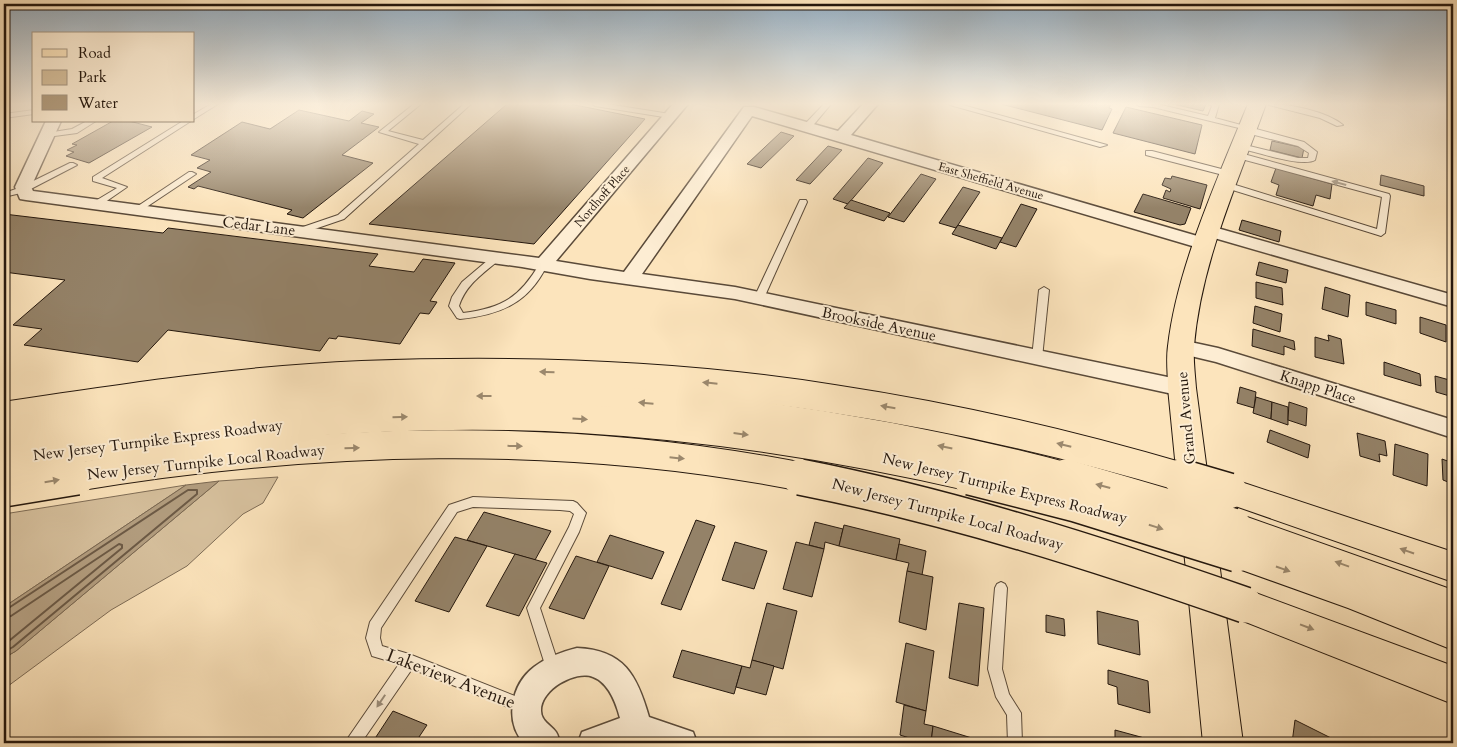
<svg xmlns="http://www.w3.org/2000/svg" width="1457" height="747" font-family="Cardo,serif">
<rect width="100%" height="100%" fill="#fce4bc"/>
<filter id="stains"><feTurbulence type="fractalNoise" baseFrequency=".004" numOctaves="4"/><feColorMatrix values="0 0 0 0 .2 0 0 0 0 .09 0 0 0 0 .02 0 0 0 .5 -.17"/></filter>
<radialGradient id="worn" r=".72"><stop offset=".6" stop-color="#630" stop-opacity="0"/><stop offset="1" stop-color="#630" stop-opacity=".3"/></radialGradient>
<g fill="#d7c19e" stroke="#7e6c56">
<path d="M 278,477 L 263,503 L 243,514 L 187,566 L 111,610 L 4,689 L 4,658 L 16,651 L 219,481 Z"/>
<path d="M 186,485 L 4,607 L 4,514 Z"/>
</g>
<path fill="#b39e80" stroke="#7a6852" d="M 219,481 L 16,651 L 4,658 L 4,607 L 186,485 Z"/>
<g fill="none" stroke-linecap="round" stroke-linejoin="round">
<g stroke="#6c5a46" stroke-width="2">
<path d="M 4,611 L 188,490 L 197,490 L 197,494 L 13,647 L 4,652"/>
<path d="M 4,617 L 11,616 L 119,544 L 122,545 L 122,548 L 4,645"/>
</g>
</g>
<g fill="#948268" stroke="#24170d">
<path d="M 507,104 L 570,104 L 645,119 L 534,244 L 369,224 Z"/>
<path d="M 1001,104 L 1111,104 L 1109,108 L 1112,109 L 1102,130 Z"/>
<path d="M 1173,104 L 1206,104 L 1203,111 Z"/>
<path d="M 1126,107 L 1202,125 L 1195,154 L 1113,133 Z"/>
<path d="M 299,110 L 349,121 L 362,111 L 374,114 L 361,123 L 379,127 L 342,155 L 373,163 L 303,218 L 287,214 L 292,210 L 198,186 L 194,189 L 188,187 L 211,172 L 197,168 L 210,160 L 191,155 L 242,122 L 270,129 Z"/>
<path d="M 113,121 L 129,121 L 152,127 L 89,163 L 66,156 L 74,152 L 67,150 L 77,145 L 72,144 Z"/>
<path d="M 781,132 L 794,136 L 761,168 L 747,164 Z"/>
<path d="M 1272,141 L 1304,148 L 1302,158 L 1270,150 Z"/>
<path d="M 828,146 L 842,150 L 810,184 L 796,180 Z"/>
<path d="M 868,158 L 883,163 L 848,204 L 833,199 Z"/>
<path d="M 1276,168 L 1332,184 L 1330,199 L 1316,195 L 1313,206 L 1276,195 L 1279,185 L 1271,182 Z"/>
<path d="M 921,174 L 936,179 L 904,222 L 888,217 Z"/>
<path d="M 1381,175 L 1424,186 L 1424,196 L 1380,185 Z"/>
<path d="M 1172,176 L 1207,185 L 1200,209 L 1163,198 L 1166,190 L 1170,192 L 1171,189 L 1162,185 L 1165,178 L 1171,179 Z"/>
<path d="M 963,187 L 980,192 L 956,228 L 939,223 Z"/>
<path d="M 1143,194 L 1191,208 L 1185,224 L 1180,225 L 1134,212 Z"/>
<path d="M 851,200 L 890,213 L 884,221 L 844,208 Z"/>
<path d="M 1021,204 L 1037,209 L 1016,247 L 1000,242 Z"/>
<path d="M 4,214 L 163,233 L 168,228 L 378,254 L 369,266 L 414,272 L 423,259 L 455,263 L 430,301 L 437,302 L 429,314 L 420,313 L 400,344 L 338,336 L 336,339 L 329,338 L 320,351 L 168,330 L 138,362 L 24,345 L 42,329 L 13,325 L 65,280 L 4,272 Z"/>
<path d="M 1242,220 L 1281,231 L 1279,242 L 1239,230 Z"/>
<path d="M 958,225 L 1002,238 L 996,249 L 952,234 Z"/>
<path d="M 1259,262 L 1288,270 L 1286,283 L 1256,275 Z"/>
<path d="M 1256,282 L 1282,288 L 1283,305 L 1256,298 Z"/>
<path d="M 1325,287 L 1350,295 L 1348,317 L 1322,309 Z"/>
<path d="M 1366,302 L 1396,310 L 1396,324 L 1366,315 Z"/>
<path d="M 1255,306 L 1282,314 L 1280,332 L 1253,323 Z"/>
<path d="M 1420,317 L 1446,325 L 1446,342 L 1420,333 Z"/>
<path d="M 1253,329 L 1294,341 L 1295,350 L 1284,346 L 1284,355 L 1252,346 Z"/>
<path d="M 1328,335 L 1341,339 L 1344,364 L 1315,357 L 1315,337 L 1329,341 Z"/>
<path d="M 1384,362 L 1420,374 L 1421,386 L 1384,375 Z"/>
<path d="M 1435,376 L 1453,381 L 1453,397 L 1436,392 Z"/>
<path d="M 1240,387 L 1256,392 L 1254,408 L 1237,403 Z"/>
<path d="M 1256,397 L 1272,402 L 1271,419 L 1253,413 Z"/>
<path d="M 1272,402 L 1288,407 L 1288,425 L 1271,419 Z"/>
<path d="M 1289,402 L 1307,408 L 1306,426 L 1288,420 Z"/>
<path d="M 1270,430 L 1310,445 L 1308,458 L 1267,442 Z"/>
<path d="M 1357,433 L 1385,441 L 1387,456 L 1379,454 L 1380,462 L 1360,456 Z"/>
<path d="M 1395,444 L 1428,454 L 1427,486 L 1393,475 Z"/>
<path d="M 1442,459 L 1453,463 L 1453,484 L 1443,480 Z"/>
<path d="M 484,512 L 551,531 L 535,560 L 467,540 Z"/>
<path d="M 696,520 L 715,526 L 681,610 L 661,604 Z"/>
<path d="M 815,522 L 843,529 L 839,546 L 825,542 L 824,549 L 809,545 Z"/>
<path d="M 844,525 L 900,539 L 896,560 L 839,546 Z"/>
<path d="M 610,535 L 664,552 L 652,579 L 597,562 Z"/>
<path d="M 455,537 L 487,546 L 449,612 L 415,601 Z"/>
<path d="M 735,542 L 767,551 L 754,589 L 722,580 Z"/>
<path d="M 796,542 L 824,549 L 812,597 L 783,589 Z"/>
<path d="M 899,544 L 926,551 L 922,575 L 907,571 L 909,563 L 896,560 Z"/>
<path d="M 515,554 L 547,563 L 519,616 L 486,606 Z"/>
<path d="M 576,556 L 609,566 L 584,619 L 549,608 Z"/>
<path d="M 907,571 L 933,577 L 926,630 L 899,622 Z"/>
<path d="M 767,603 L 797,611 L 783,669 L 752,660 Z"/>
<path d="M 959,603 L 984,608 L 978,686 L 949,678 Z"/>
<path d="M 1097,611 L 1138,621 L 1140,655 L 1098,644 Z"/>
<path d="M 1046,615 L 1064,619 L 1065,636 L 1046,632 Z"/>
<path d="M 906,643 L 934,651 L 926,711 L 896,702 Z"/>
<path d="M 682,650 L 742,666 L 734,694 L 673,677 Z"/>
<path d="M 752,660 L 774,666 L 766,695 L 736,687 L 742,666 L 750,668 Z"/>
<path d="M 1108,670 L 1148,681 L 1150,713 L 1118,704 L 1117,687 L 1108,684 Z"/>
<path d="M 904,705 L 926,711 L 924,724 L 933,726 L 931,743 L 925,743 L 900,735 Z"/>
<path d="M 393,711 L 427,725 L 415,743 L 372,743 Z"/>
<path d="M 1295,720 L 1341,743 L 1292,743 Z"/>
<path d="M 933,726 L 988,743 L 931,743 Z"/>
<path d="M 1115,730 L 1148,739 L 1148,743 L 1115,743 Z"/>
</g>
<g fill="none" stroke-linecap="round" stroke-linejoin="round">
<defs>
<g id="lane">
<path d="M 211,104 L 218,104 L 194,119 L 194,114 Z"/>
<path d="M 414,104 L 421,104 L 388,131 L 423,140 L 464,104 L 471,104 L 344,219 L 303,233 L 297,233 L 297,229 L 338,215 L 419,144 L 379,132 Z"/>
<path d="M 592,104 L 607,104 L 670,114 L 673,116 L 670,118 L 595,106 Z"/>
<path d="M 824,104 L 831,104 L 810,129 L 804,129 L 804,125 Z"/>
<path d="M 949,104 L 959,104 L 1107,145 L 1100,147 L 950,105 Z"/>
<path d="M 1136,104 L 1157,104 L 1208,116 L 1212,106 L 1209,104 L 1219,104 L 1215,118 L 1304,142 L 1317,152 L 1315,160 C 1303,168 1254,151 1238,148 L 1238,144 L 1241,144 L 1298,158 L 1308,158 L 1309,153 L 1298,146 L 1243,132 L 1243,129 L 1153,107 L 1139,106 Z"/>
<path d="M 1268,104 C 1289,104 1326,111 1343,125 L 1337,126 L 1320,118 L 1269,105 Z"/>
<path d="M 34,110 L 34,114 L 4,118 L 4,114 Z"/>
<path d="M 87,121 L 96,121 L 77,133 L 47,137 L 43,135 L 47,133 L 72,129 Z"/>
<path d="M 183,121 L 191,121 L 102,178 L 127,187 L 98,207 L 92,207 L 92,203 L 117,188 L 93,181 L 93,177 Z"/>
<path d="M 1146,151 L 1152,151 L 1233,172 L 1234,174 L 1230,176 L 1227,176 L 1146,155 Z"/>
<path d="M 1234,153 L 1240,153 L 1389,194 L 1390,196 L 1385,233 L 1381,236 L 1378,235 L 1223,187 L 1223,183 L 1229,183 L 1377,229 L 1382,197 L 1234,157 Z"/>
<path d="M 70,163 L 73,163 L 77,165 L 25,192 L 4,197 L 4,193 L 19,188 Z"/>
<path d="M 189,172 L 192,172 L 196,174 L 139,212 L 133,212 L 132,210 Z"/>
<path d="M 800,200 L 806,200 L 807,202 L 764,298 L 759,301 L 756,300 L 754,298 Z"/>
<path d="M 497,254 L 501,257 L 500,259 C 483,274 466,284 459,306 L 463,313 C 503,308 520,297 540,263 L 546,263 L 547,265 C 529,303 500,315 460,319 L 457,318 L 449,306 L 452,297 L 462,282 L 494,255 Z"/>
<path d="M 1044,287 L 1049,290 L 1042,358 L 1037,362 L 1032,358 L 1039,290 Z"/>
<path d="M 473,497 L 573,501 L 577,503 L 586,513 L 579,532 L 540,608 L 560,669 L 558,674 L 553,676 L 548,674 L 527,608 L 569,527 L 574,514 L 570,511 L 560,510 L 473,507 L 457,512 L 381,628 L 380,638 L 382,646 L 409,654 L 530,702 L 532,707 L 530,712 L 525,714 L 412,669 L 361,743 L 346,743 L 348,738 L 399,664 L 372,656 L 366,638 L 370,622 L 449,505 Z"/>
<path d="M 1001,582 L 1005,584 L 1007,588 L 1002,669 L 1009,694 L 1021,713 L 1022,743 L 1008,743 L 1007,715 L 996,697 L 988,669 L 995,588 L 997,584 Z"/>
</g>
<g id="street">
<path d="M 673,104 L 688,104 L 556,261 L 624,272 L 744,107 L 754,107 L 838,131 L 863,104 L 878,104 L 851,135 L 1211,240 L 1214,244 L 1211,248 L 1205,250 L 1199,248 L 752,116 L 642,274 L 735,287 L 1182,380 L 1190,382 L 1193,388 L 1190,394 L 1182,396 L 735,299 L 590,279 L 522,267 L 26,200 L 20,199 L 15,187 L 46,121 L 61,121 L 31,187 L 33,191 L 539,258 Z"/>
<path d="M 1210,226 L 1453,295 L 1453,307 L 1204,235 L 1201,231 L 1204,227 Z"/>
<path d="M 1181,340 L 1218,348 L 1453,420 L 1453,438 L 1216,362 L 1174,352 L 1171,347 L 1174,342 Z"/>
<path d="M 577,648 C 624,650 637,675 649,717 L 693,732 L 697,743 L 578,743 L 582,732 L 620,718 C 616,703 609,683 593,677 C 575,670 540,690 541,711 C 541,721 551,725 556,732 C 558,735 559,740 560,743 L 524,743 C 504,722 511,684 534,667 C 547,657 561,652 577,648 Z"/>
</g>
<path id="primary" d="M 1248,104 L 1266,104 C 1238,182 1201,262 1194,346 C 1193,360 1195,374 1196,388 L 1243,743 L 1203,743 L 1168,388 C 1168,374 1166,360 1168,346 C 1177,267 1218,178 1248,104 Z"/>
<g id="highway">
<path d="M 1229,478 L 1453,552 L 1453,582 L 1218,500 L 1213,491 L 1218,482 Z"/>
<path d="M 1233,512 L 1453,590 L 1453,650 L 1348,608 L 1225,564 L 1220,554 L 1225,544 L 1234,540 L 1222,536 L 1217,526 L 1222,516 Z"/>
<path d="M 1245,589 L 1453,666 L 1453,704 L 1233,617 L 1227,605 L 1233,593 Z"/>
</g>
</defs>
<use href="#lane" stroke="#5a4a39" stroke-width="2"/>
<use href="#street" stroke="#5a4a39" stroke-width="3"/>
<use href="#primary" stroke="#24170d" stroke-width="2"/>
<use href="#highway" stroke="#24170d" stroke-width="2"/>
<use href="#lane" fill="#fdedd3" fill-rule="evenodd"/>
<use href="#street" fill="#fdedd3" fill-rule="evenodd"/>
<use href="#primary" fill="#fce4bc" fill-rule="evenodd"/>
<use href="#highway" fill="#fce4bc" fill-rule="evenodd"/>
<defs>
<g id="highway-bridge-far1">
<path d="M 4,416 C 123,398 241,380 362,375 C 519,369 679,374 834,399 C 953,417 1070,444 1185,478"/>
<path d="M 4,440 C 121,420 239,404 358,398 C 599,387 838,416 1071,478"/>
<path d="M 4,460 C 195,429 389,407 582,419 C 715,427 846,448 976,478"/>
<path d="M 69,478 C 311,437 566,429 807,478"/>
</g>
<g id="highway-bridge">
<path d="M 800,477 C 952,507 1099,554 1245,605"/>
<path d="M 970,477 L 1076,504 L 1237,554"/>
<path d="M 1066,477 L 1233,526"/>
<path d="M 1181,477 L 1229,491"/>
<path d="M 4,489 L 77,477"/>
</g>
</defs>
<use href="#highway-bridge-far1" stroke="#24170d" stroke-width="30" stroke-linecap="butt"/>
<use href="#highway-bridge" stroke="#24170d" stroke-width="38" stroke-linecap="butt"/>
<use href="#highway-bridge-far1" stroke="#fce4bc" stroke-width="28"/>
<use href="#highway-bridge" stroke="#fce4bc" stroke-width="35"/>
</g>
<defs><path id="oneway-solid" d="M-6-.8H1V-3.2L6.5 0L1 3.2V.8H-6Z" transform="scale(1.25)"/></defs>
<g fill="#9b8d7a">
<use href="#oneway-solid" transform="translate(1339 183) rotate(-165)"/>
<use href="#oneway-solid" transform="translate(381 701) rotate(124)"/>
</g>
<g fill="#9b886d">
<use href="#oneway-solid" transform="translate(547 372) rotate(-178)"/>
<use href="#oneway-solid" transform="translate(710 383) rotate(-174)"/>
<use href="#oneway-solid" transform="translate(484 396) rotate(-180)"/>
<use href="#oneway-solid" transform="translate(646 403) rotate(-175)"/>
<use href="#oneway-solid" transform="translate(888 407) rotate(-170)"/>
<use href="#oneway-solid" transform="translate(400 417) rotate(-2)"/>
<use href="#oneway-solid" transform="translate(580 419) rotate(3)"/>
<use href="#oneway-solid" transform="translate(741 434) rotate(7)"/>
<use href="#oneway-solid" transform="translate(1064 445) rotate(-166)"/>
<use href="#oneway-solid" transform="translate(515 446) rotate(1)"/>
<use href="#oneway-solid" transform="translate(945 447) rotate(-168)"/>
<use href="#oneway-solid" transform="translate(352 448) rotate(-2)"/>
<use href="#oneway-solid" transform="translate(677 458) rotate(6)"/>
<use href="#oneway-solid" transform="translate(52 481) rotate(-10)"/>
<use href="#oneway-solid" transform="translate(1103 486) rotate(-165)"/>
<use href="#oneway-solid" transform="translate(1156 527) rotate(17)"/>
<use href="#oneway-solid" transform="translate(1407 551) rotate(-161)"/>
<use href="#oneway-solid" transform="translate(1342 564) rotate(-160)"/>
<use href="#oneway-solid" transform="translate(1283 569) rotate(19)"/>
<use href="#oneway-solid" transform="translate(1307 627) rotate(21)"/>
</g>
<linearGradient id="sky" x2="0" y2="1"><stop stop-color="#93abbe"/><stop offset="0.5" stop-color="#fef3e1"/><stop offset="1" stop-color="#fef3e1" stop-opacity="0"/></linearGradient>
<rect width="1457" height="208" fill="url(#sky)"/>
<g text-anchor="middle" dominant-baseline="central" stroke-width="4" stroke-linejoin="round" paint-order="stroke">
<g font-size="12" fill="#24170d" stroke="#fdedd3">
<text transform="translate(991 181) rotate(16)">East Sheffield Avenue</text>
<text transform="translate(602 196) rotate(-49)">Nordhoff Place</text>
</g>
<g font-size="15" fill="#24170d" stroke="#fdedd3">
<text transform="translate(259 226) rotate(7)">Cedar Lane</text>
<text transform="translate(879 324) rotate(12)">Brookside Avenue</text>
<text transform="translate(1318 387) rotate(18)">Knapp Place</text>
<text transform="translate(1186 418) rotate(-95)">Grand Avenue</text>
<text transform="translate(158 440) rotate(-7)">New Jersey Turnpike Express Roadway</text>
<text transform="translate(206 462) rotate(-6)">New Jersey Turnpike Local Roadway</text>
<text transform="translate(1005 488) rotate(14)">New Jersey Turnpike Express Roadway</text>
<text transform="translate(948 514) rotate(15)">New Jersey Turnpike Local Roadway</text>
</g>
<g font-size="18" fill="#24170d" stroke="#fdedd3">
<text transform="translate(451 679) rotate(21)">Lakeview Avenue</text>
</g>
</g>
<rect width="1457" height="747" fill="none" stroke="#fce4bc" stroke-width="20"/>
<rect x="5" y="5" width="1447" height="737" fill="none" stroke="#24170d" stroke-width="2.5"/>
<rect x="10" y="10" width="1437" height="727" fill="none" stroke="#24170d"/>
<rect x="32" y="32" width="162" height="90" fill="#fdedd3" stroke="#a69784"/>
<rect x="42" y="49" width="25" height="8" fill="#fce4bc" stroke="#a69784"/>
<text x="78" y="58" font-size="15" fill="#24170d">Road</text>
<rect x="42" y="70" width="25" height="15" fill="#d7c19e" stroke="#a69784"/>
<text x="78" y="82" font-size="15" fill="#24170d">Park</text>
<rect x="42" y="95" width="25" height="15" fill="#b39e80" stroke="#a69784"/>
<text x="78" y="108" font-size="15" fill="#24170d">Water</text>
<rect width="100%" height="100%" filter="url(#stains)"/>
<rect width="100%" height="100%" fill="url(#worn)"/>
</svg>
